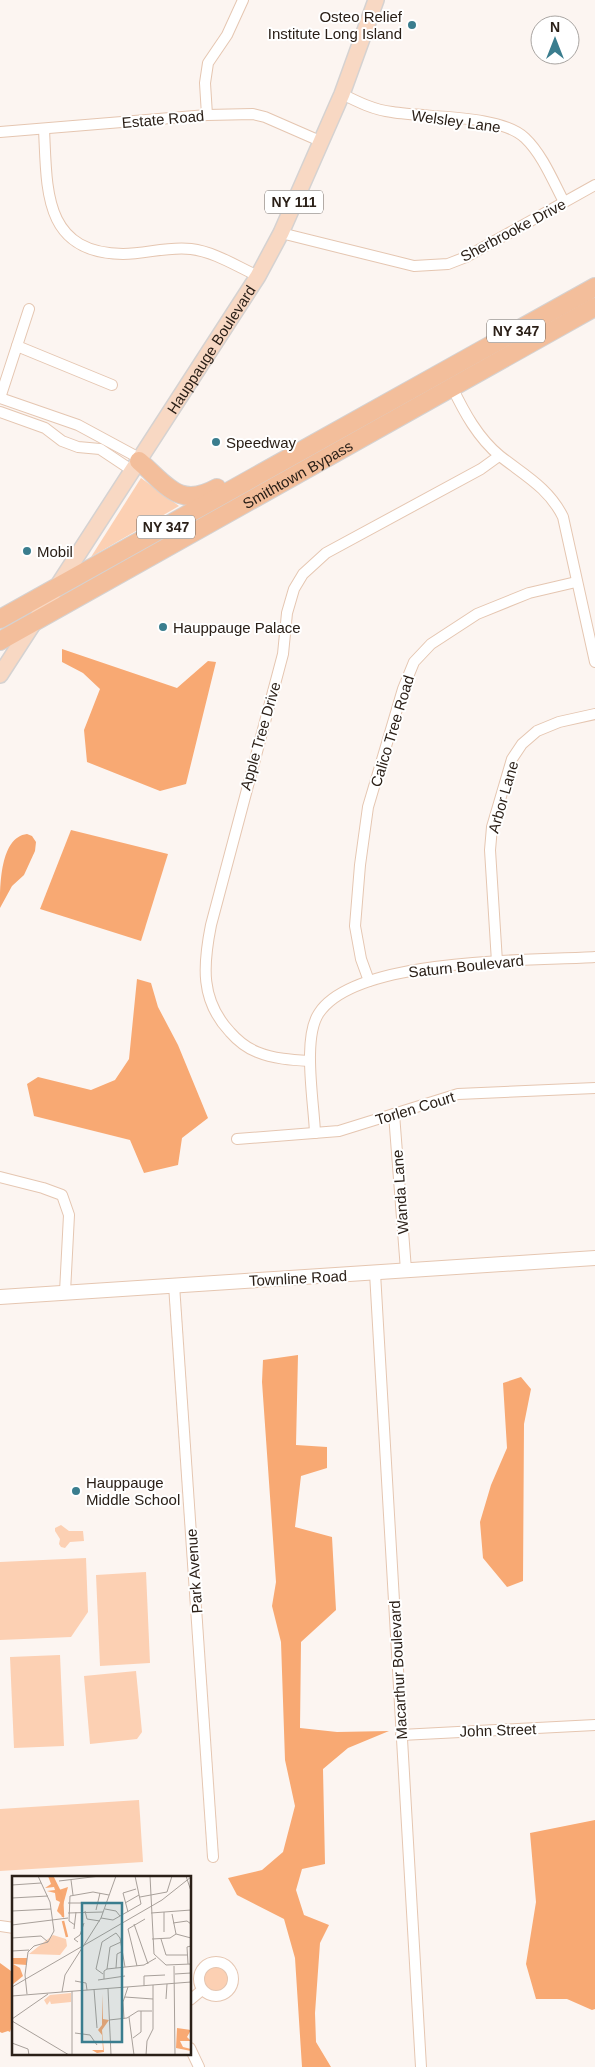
<svg xmlns="http://www.w3.org/2000/svg" width="595" height="2067" font-family="Arial,sans-serif">
<rect width="100%" height="100%" fill="#fcf5f1"/>
<g fill="#fcd0b3">
<path d="M 141,478 L 179,506 L 91,557 Z"/>
<path d="M 61,1525 L 69,1531 L 83,1531 L 84,1541 L 70,1542 L 65,1548 L 61,1547 L 59,1544 L 60,1539 L 55,1531 L 55,1528 Z"/>
<path d="M 86,1558 L 88,1612 L 71,1637 L 0,1640 L 0,1562 Z"/>
<path d="M 146,1572 L 150,1663 L 100,1666 L 96,1575 Z"/>
<path d="M 60,1655 L 64,1746 L 14,1748 L 10,1657 Z"/>
<path d="M 136,1671 L 142,1732 L 137,1739 L 90,1744 L 84,1676 Z"/>
<path d="M 139,1800 L 143,1862 L 0,1871 L 0,1809 Z"/>
<circle cx="215" cy="1979" r="14"/>
</g>
<g fill="#f8a973">
<path d="M 62,649 L 177,688 L 208,661 L 216,662 L 186,784 L 160,791 L 87,762 L 84,730 L 100,689 L 83,673 L 62,662 Z"/>
<path d="M 71,830 L 168,854 L 141,941 L 40,909 Z"/>
<path d="M 137,979 L 151,983 L 158,1007 L 178,1045 L 208,1118 L 182,1138 L 178,1165 L 144,1173 L 130,1140 L 34,1116 L 27,1084 L 38,1077 L 91,1090 L 115,1080 L 129,1059 Z"/>
<path d="M 298,1355 L 296,1445 L 327,1447 L 327,1468 L 301,1476 L 295,1527 L 332,1537 L 336,1610 L 301,1642 L 300,1728 L 337,1732 L 389,1731 L 348,1748 L 323,1769 L 325,1864 L 302,1869 L 296,1890 L 304,1915 L 329,1925 L 320,1943 L 315,2013 L 316,2042 L 331,2067 L 302,2067 L 295,1958 L 284,1919 L 237,1895 L 228,1878 L 262,1870 L 283,1852 L 295,1806 L 285,1760 L 281,1642 L 272,1606 L 276,1582 L 262,1382 L 263,1360 Z"/>
<path d="M 521,1377 L 531,1389 L 524,1424 L 523,1581 L 507,1587 L 483,1558 L 480,1522 L 491,1485 L 507,1448 L 503,1383 Z"/>
<path d="M 595,1820 L 595,2009 L 592,2010 L 567,1999 L 536,1999 L 526,1964 L 536,1902 L 530,1833 Z"/>
</g>
<g fill="#f6a771">
<path d="M 27,834 L 32,836 L 36,842 L 35,851 L 24,875 L 12,886 L 0,908 C 0,886 0,837 27,834 Z"/>
<path d="M 0,1963 L 11,1971 C 15,1983 15,2022 10,2032 L 8,2031 L 2,2033 L 0,2032 Z"/>
</g>
<g fill="none" stroke-linecap="round" stroke-linejoin="round">
<defs>
<g id="street">
<path d="M 342,94 C 358,102 374,110 392,112 C 426,118 500,114 525,138 C 542,154 553,181 564,202"/>
<path d="M 207,115 L 205,83 L 208,63 L 227,35 L 243,0"/>
<path d="M 44,129 C 47,190 43,253 123,254 C 146,254 168,246 191,249 C 215,252 236,266 258,276"/>
<path d="M 0,132 L 207,115 L 253,114 L 265,117 L 320,141"/>
<path d="M 281,233 L 414,266 L 448,264 L 466,257 L 595,185"/>
<path d="M 17,346 L 112,385"/>
<path d="M 452,387 C 464,412 478,438 500,456 C 524,475 549,488 563,517 L 595,662"/>
<path d="M 0,398 L 78,425 L 141,459"/>
<path d="M 0,398 L 29,309"/>
<path d="M 0,412 L 45,428 L 62,441 L 78,447 L 100,449 L 133,471"/>
<path d="M 497,962 L 490,850 L 492,827 L 512,759 L 522,744 L 537,731 L 559,722 L 595,714"/>
<path d="M 369,981 L 361,959 L 355,926 L 360,865 L 368,807 L 403,689 L 414,662 L 431,644 L 477,614 L 529,593 L 576,582"/>
<path d="M 310,1061 C 293,1060 274,1059 257,1052 C 247,1048 237,1040 230,1032 C 200,1000 203,965 211,925 L 283,654 L 287,613 L 294,589 L 303,574 L 326,553 L 481,469 L 499,456"/>
<path d="M 394,1114 L 406,1270"/>
<path d="M 315,1133 C 314,1103 302,1038 319,1013 C 356,957 532,961 595,957"/>
<path d="M 237,1139 L 339,1131 L 458,1094 L 595,1088"/>
<path d="M 0,1177 L 43,1188 L 62,1195 L 69,1215 L 65,1292"/>
<path d="M 375,1273 L 421,2067"/>
<path d="M 174,1285 L 213,1857"/>
<path d="M 401,1735 L 595,1725"/>
<path d="M 0,1926 L 14,1928"/>
<circle cx="216" cy="1979" r="17"/>
<path d="M 190,2000 L 202,1990"/>
<path d="M 190,2048 L 199,2067"/>
</g>
<path id="secondary" d="M 0,1297 L 595,1258"/>
<g id="primary">
<path id="s1" d="M 0,675 L 258,276 L 281,233 L 342,94 L 376,0"/>
</g>
<g id="highway">
<path d="M 139,461 C 167,485 179,509 217,488"/>
<path d="M 0,619 L 595,287"/>
<path id="s2" d="M 0,641 L 595,307"/>
</g>
</defs>
<use href="#street" stroke="#e5c6b1" stroke-width="12"/>
<use href="#secondary" stroke="#e5c6b1" stroke-width="16"/>
<use href="#primary" stroke="#d5d2d1" stroke-width="18"/>
<use href="#highway" stroke="#d5d2d1" stroke-width="20"/>
<use href="#street" stroke="#fff" stroke-width="10"/>
<use href="#secondary" stroke="#fff" stroke-width="14"/>
<use href="#primary" stroke="#f8d8c3" stroke-width="15"/>
<use href="#highway" stroke="#f3be9b" stroke-width="18"/>
</g>
<g fill="#3a7d8e" stroke="#fff" stroke-width="2">
<circle cx="412" cy="25" r="5"/>
<circle cx="216" cy="442" r="5"/>
<circle cx="27" cy="551" r="5"/>
<circle cx="163" cy="627" r="5"/>
<circle cx="76" cy="1491" r="5"/>
</g>
<g text-anchor="middle" dominant-baseline="central" stroke-width="4" stroke-linejoin="round" paint-order="stroke">
<g fill="#fff" stroke="#6b635d" stroke-width="1">
<rect x="265" y="190.5" width="58" height="23" rx="4"/>
<rect x="487" y="319.5" width="58" height="23" rx="4"/>
<rect x="137" y="515.5" width="58" height="23" rx="4"/>
</g>
<g font-size="14" font-weight="bold" fill="#2b2018">
<text x="294" y="202">NY 111</text>
<text x="516" y="331">NY 347</text>
<text x="166" y="527">NY 347</text>
</g>
<g font-size="15" fill="#2b2018" stroke="#fff" text-anchor="start">
<text x="402" y="16" text-anchor="end">Osteo Relief<tspan x="402" dy="17">Institute Long Island</tspan></text>
<text x="226" y="442">Speedway</text>
<text x="37" y="551">Mobil</text>
<text x="173" y="627">Hauppauge Palace</text>
<text x="86" y="1482">Hauppauge<tspan x="86" dy="17">Middle School</tspan></text>
</g>
<g font-size="15" fill="#2b2018" stroke="#fff">
<text transform="translate(163 119) rotate(-5)">Estate Road</text>
<text transform="translate(456 121) rotate(8)">Welsley Lane</text>
<text transform="translate(513 230) rotate(-28)">Sherbrooke Drive</text>
<text stroke="none"><textPath href="#s1" startOffset="388">Hauppauge Boulevard</textPath></text>
<text stroke="none"><textPath href="#s2" startOffset="341">Smithtown Bypass</textPath></text>
<text transform="translate(392 731) rotate(-73)">Calico Tree Road</text>
<text transform="translate(260 736) rotate(-74)">Apple Tree Drive</text>
<text transform="translate(503 797) rotate(-74)">Arbor Lane</text>
<text transform="translate(466 966) rotate(-6)">Saturn Boulevard</text>
<text transform="translate(415 1108) rotate(-17)">Torlen Court</text>
<text transform="translate(400 1192) rotate(-94)">Wanda Lane</text>
<text transform="translate(298 1278) rotate(-3)">Townline Road</text>
<text transform="translate(194 1571) rotate(-94)">Park Avenue</text>
<text transform="translate(398 1670) rotate(-93)">Macarthur Boulevard</text>
<text transform="translate(498 1730) rotate(-2)">John Street</text>
</g>
</g>
<g transform="translate(12 1876)">
<rect width="179" height="179" fill="#fcf5f1"/>
<path d="M 41,59 L 54,63 L 55,70 L 48,79 L 17,78 ZM 59,117 L 59,126 L 39,128 L 38,125 L 35,129 L 32,124 L 38,119 Z" fill="#fcd0b3"/>
<path d="M 36,0 L 41,0 L 47,14 L 56,11 L 50,33 L 52,42 L 45,35 L 48,26 L 44,24 L 43,17 L 35,15 L 43,14 L 42,11 L 33,12 L 39,8 ZM 0,82 L 15,82 L 15,89 L 1,88 L 8,92 L 11,100 L 0,109 ZM 90,118 L 91,143 L 97,144 L 90,154 L 92,176 L 85,177 L 80,174 L 91,174 L 90,159 L 86,154 L 90,149 ZM 165,152 L 179,154 L 175,161 L 179,165 L 168,165 L 171,171 L 179,173 L 179,175 L 164,172 Z" fill="#f8a973"/>
<path fill="none" stroke="#f6a771" stroke-width="2.5" d="M 40,0 L 50,20 L 51,41M 51,45 L 55,61"/>
<path fill="none" stroke="#a8a09a" stroke-width="1" d="M 138,0 L 142,78 L 154,89 L 179,88M 174,0 L 179,15M 59,4 L 61,19M 47,5 L 88,0M 0,9 L 29,7M 128,21 L 155,16 L 160,0M 0,22 L 36,20M 56,27 L 87,27M 113,27 L 127,19M 93,33 L 104,35 L 108,40M 84,34 L 88,17M 0,35 L 39,33M 73,35 L 75,43 L 88,45M 116,36 L 111,17 L 124,13M 56,37 L 91,36M 139,37 L 179,34M 160,38 L 164,58 L 179,62M 89,42 L 101,44 L 129,28 L 123,0M 161,47 L 175,45 L 179,48M 122,48 L 136,88M 0,49 L 56,42M 63,49 L 57,45 L 58,20 L 81,16 L 97,19M 62,53 L 64,36M 152,56 L 152,36M 104,57 L 108,62 L 113,91M 0,62 L 29,60 L 36,66M 140,63 L 158,62 L 164,58M 149,63 L 154,79 L 176,79M 66,66 L 62,63 L 68,59 L 72,47M 0,75 L 17,74M 176,88 L 175,71 L 179,70M 125,90 L 116,53 L 133,43M 162,90 L 163,179M 104,92 L 105,78 L 111,75M 95,93 L 98,71 L 109,66M 91,98 L 84,93 L 90,66 L 104,57M 163,98 L 179,97M 92,103 L 92,95 L 95,93 L 132,89 L 144,82M 86,104 L 113,100M 63,105 L 74,107 L 75,114M 132,110 L 132,100 L 153,99M 0,111 L 150,24 L 179,1M 82,113 L 85,152M 96,113 L 99,179M 60,115 L 60,179M 50,116 L 179,106M 15,118 L 13,99 L 16,76 L 22,70 L 36,66 L 42,55 L 38,26 L 26,0M 0,120 L 50,116 L 53,99 L 89,42 L 104,0M 113,121 L 141,123M 154,123 L 155,108M 117,141 L 122,179M 0,143 L 36,118M 112,143 L 111,126 L 116,111M 97,144 L 115,142 L 126,135 L 140,135M 0,145 L 57,179M 63,157 L 78,159 L 85,169M 121,162 L 129,156 L 129,135M 0,167 L 16,173 L 17,179M 134,179 L 135,165 L 141,153 L 141,109"/>
<path fill="#3a7d8e" fill-opacity="0.15" stroke="#3a7d8e" stroke-width="2.5" d="M 70,27 L 110,27 L 110,166 L 70,166 Z"/>
<rect width="179" height="179" fill="none" stroke="#2b2018" stroke-width="2.5"/>
</g>
<g transform="translate(555 40)"><circle r="24" fill="#ffffff" stroke="#aaa6a3"/>
<path d="M0-4L9 19L0 12L-9 19Z" fill="#3a7d8e"/>
<text y="-8" font-size="14" font-weight="bold" text-anchor="middle" fill="#2b2018">N</text>
</g>
</svg>
